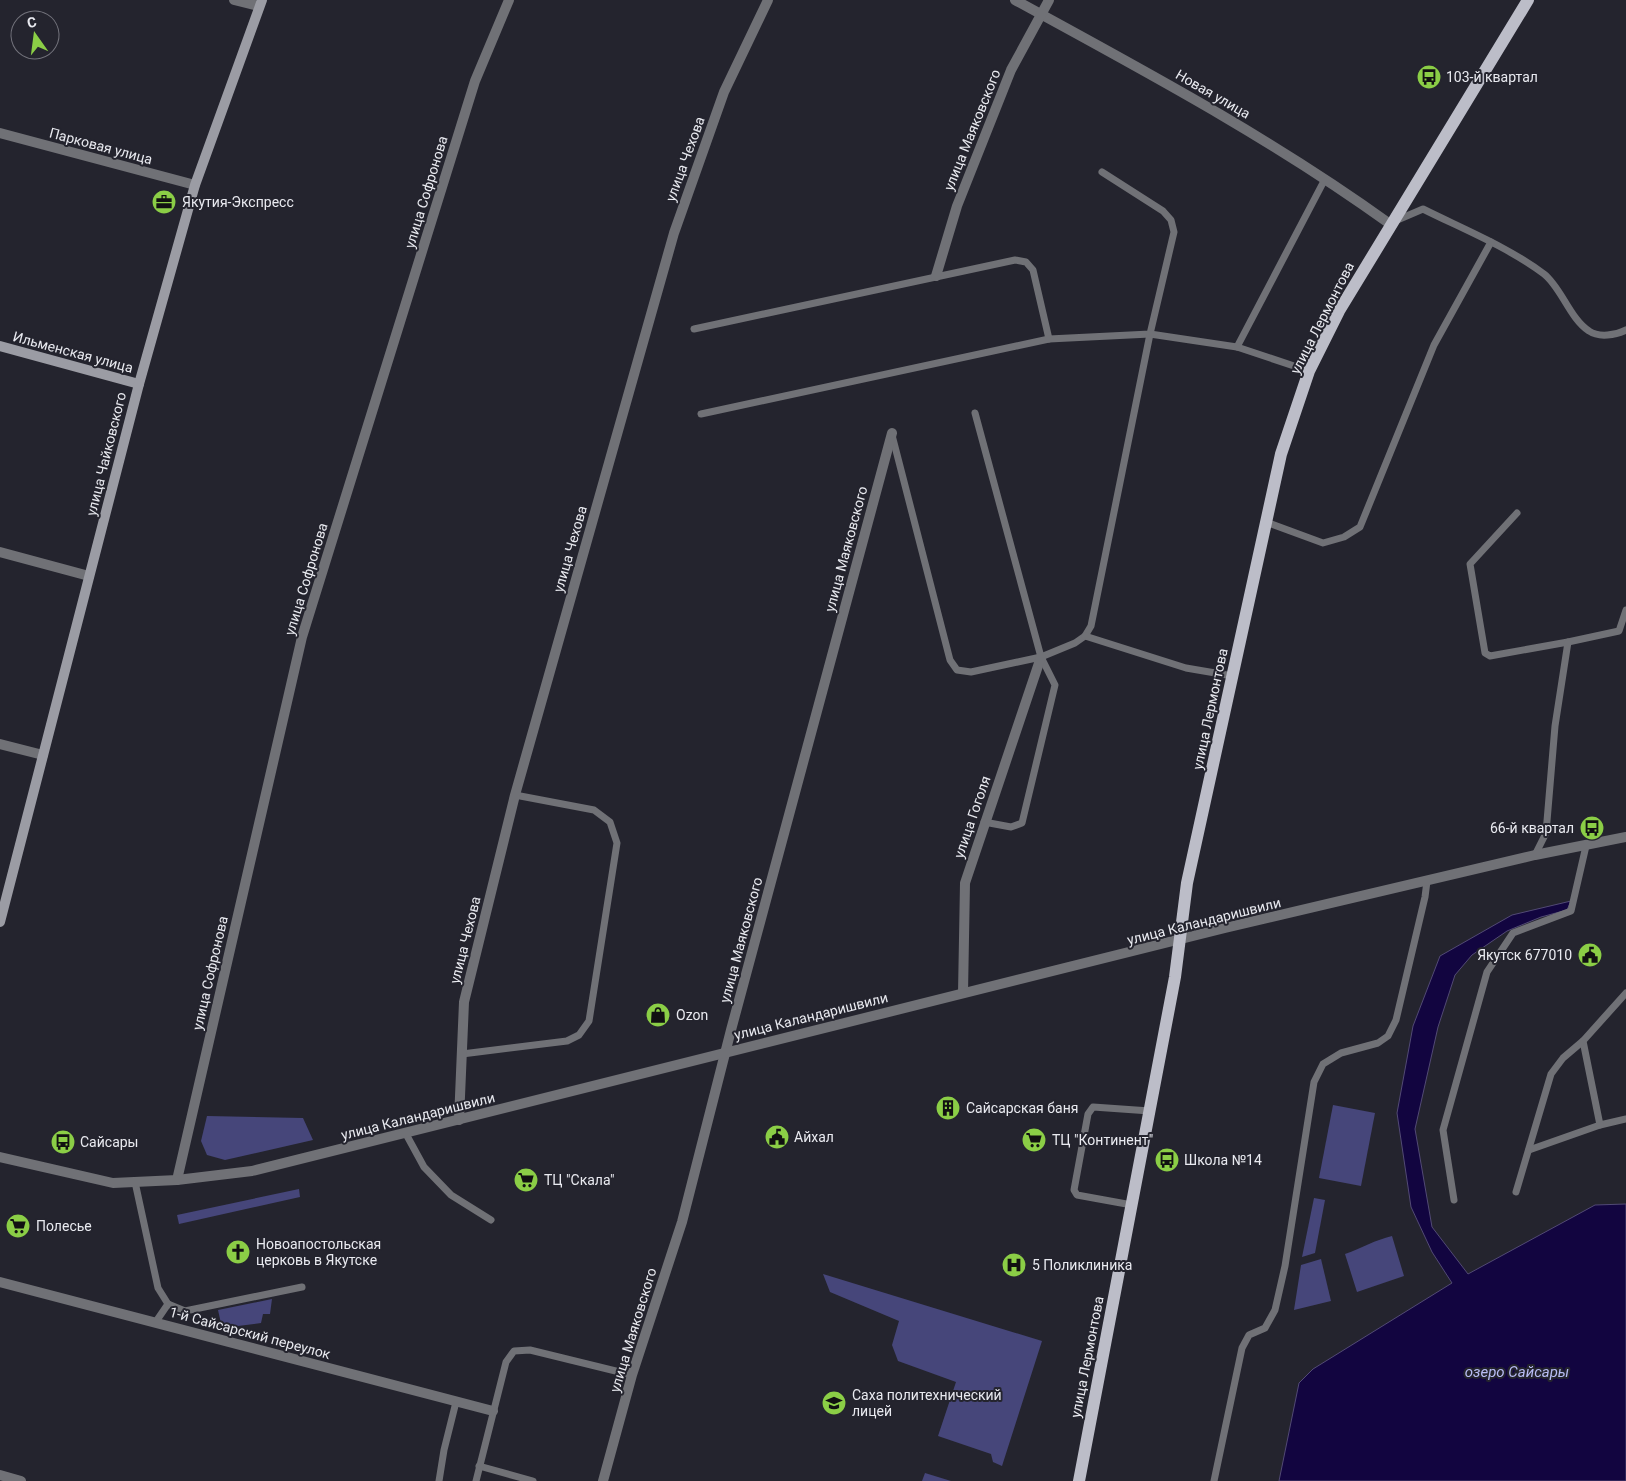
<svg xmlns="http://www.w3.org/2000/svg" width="1626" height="1481" font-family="Roboto,sans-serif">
<rect width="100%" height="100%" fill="#24242e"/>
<g fill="#46467a">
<path d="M 1333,1105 L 1375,1113 L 1361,1186 L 1319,1178 Z"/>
<path d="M 207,1116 L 303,1118 L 313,1140 L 225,1160 L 207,1155 L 201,1141 Z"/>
<path d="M 299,1189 L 300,1197 L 179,1224 L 177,1215 Z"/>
<path d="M 1314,1198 L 1325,1200 L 1315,1253 L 1302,1257 Z"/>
<path d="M 1392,1236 L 1404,1276 L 1357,1292 L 1345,1254 C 1362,1248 1375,1240 1392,1236 Z"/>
<path d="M 1321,1259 L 1331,1301 L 1294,1310 L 1301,1265 Z"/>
<path d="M 823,1274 L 1042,1341 L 1002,1466 L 993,1462 L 991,1454 L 938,1436 L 956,1382 L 898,1361 L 892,1345 L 899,1321 L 830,1292 Z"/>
<path d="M 272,1299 L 270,1314 L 263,1314 L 261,1323 L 222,1328 L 218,1310 Z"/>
<path d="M 925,1473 L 951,1481 L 922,1481 Z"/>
</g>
<path fill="#120540" stroke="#524a75" d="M 1571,901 L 1567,910 L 1541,917 L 1507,931 L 1472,955 L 1455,975 L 1438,1027 L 1415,1129 L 1432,1227 L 1468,1274 L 1595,1205 L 1626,1204 L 1626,1481 L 1279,1481 L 1299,1383 L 1313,1369 L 1452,1283 L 1432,1252 L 1411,1207 L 1397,1113 L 1413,1026 L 1440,956 L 1512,915 Z"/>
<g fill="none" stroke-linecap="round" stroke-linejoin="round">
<g stroke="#707176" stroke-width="7">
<path d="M 1395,221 L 1423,209 C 1463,229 1508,247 1544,274 C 1561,287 1570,319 1589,331 C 1599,338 1616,335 1626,330"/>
<path d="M 694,329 L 1015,260 L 1026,262 L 1033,270 L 1049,339"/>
<path d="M 1237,347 L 1325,179"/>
<path d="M 975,413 L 1041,657 L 1055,685 L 1022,823 L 1011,827 L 984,822"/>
<path d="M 701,414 L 1049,339 L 1150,334 L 1174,232 L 1171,220 L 1163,211 L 1102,172"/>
<path d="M 892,435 L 950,660 L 957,670 L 971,672 L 1041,657 L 1075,643 L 1085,636 L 1091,626 L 1150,334 L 1237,347 L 1309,371"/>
<path d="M 1517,513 L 1470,564 L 1485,653 L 1490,656 L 1568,642"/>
<path d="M 1266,522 L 1323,543 L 1344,537 L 1360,527 L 1434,345 L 1491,242"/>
<path d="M 1085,636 L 1186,668 L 1233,676"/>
<path d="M 1535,855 L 1546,833 L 1555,726 L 1568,642 L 1619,631 L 1626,610"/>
<path d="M 1626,993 L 1583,1041 L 1600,1125 L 1626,1119"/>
<path d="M 462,1054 L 567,1041 L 579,1035 L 589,1021 L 617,843 L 610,822 L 594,810 L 515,795"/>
<path d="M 406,1134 L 424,1167 L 451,1195 L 491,1220"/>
<path d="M 1529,1150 L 1600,1125"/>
<path d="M 135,1182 L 158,1288 L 168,1304 L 185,1311 L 302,1287"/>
<path d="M 1516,1192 L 1551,1074 L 1563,1058 L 1583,1041"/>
<path d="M 1454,1200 L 1443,1130 L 1487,972 L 1513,933 L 1571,911 L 1586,846"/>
<path d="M 1132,1205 L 1077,1195 L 1074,1190 L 1088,1114 L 1093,1107 L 1150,1111"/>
<path d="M 155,1323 L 168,1304"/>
<path d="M 479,1466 L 533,1481"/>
<path d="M 439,1481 L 444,1450 L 456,1402"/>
<path d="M 476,1481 L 506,1362 L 514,1351 L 530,1350 L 632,1375"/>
<path d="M 1214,1481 L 1242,1348 L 1249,1335 L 1265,1328 L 1275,1310 L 1285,1266 L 1314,1082 L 1323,1064 L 1341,1053 L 1378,1043 L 1388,1036 L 1396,1020 L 1425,897 L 1427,881"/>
</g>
<g stroke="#707176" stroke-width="10">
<path d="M 234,0 L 259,6"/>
<path d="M 1015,0 C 1143,70 1271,138 1390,224"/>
<path d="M 0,133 L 195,185"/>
<path d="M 936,276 L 957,206 L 1011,70 L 1049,0"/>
<path d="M 0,552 L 89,576"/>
<path d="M 0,744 L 43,755"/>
<path d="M 963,993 L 965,883 L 1041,657"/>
<path d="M 459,1120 L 464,1002 L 515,795 L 674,233 L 724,92 L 768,0"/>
<path d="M 177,1180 L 302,637 L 475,81 L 509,0"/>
<path d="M 0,1282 L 493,1411"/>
<path d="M 0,1475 L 21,1481"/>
<path d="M 603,1481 L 632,1375 L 682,1222 L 731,1030 L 892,433"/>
</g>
<path stroke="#707176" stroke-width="10" d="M 0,1157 L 113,1183 L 177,1180 L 252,1171 L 1225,928 L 1535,855 L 1626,837"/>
<g stroke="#9b9ca4" stroke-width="10">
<path d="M 0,346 L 139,384"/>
<path d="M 0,922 L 139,384 L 195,185 L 262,0"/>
</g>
<path stroke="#bcbdc8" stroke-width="12" d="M 1079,1481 L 1175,977 L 1187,883 L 1281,454 L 1309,371 L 1339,311 L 1528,0"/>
</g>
<defs>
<symbol id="bus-disc" viewBox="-11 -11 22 22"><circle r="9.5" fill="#8bce46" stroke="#24242e"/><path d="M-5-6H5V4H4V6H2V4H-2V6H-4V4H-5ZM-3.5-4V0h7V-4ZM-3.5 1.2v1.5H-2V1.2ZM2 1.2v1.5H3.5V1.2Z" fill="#111"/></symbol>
<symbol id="office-disc" viewBox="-11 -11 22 22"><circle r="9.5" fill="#8bce46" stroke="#24242e"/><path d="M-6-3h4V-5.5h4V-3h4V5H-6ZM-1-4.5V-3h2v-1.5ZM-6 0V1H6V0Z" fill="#111"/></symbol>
<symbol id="civic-disc" viewBox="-11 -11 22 22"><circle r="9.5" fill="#8bce46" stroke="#24242e"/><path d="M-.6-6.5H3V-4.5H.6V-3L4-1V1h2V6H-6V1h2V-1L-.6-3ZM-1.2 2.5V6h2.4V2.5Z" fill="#111"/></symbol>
<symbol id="shop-disc" viewBox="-11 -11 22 22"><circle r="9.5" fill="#8bce46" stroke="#24242e"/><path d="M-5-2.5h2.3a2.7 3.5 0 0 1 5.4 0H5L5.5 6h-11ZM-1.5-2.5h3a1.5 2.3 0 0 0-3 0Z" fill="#111"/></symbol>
<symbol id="building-disc" viewBox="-11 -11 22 22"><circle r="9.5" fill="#8bce46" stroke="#24242e"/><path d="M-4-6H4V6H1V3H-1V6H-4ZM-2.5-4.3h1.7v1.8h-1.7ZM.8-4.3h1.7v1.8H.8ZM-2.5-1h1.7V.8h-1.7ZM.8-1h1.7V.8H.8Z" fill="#111"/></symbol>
<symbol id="supermarket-disc" viewBox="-11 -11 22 22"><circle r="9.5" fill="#8bce46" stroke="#24242e"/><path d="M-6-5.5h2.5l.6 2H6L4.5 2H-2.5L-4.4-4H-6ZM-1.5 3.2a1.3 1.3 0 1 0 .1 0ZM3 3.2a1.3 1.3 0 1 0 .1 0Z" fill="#111"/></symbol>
<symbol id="church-disc" viewBox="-11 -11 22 22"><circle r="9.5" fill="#8bce46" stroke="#24242e"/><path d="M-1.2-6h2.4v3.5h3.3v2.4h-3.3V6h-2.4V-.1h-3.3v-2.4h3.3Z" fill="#111"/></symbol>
<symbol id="hospital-disc" viewBox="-11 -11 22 22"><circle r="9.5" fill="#8bce46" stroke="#24242e"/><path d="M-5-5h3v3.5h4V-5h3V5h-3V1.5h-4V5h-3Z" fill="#111"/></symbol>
<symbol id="school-disc" viewBox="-11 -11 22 22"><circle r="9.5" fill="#8bce46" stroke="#24242e"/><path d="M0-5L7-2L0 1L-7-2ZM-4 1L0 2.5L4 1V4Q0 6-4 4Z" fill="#111"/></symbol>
</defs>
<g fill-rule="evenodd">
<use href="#bus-disc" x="1415" y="63" width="28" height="28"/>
<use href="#office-disc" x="150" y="188" width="28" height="28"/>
<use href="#bus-disc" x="1578" y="814" width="28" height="28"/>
<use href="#civic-disc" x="1576" y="941" width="28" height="28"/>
<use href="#shop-disc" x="644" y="1001" width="28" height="28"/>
<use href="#building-disc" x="934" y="1094" width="28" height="28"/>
<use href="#civic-disc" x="763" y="1123" width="28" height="28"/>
<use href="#supermarket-disc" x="1020" y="1126" width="28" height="28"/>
<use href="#bus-disc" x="49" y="1128" width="28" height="28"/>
<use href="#bus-disc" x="1153" y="1146" width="28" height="28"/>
<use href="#supermarket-disc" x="512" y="1166" width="28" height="28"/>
<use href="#supermarket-disc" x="4" y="1212" width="28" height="28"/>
<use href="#church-disc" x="224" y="1238" width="28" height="28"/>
<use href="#hospital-disc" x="1000" y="1251" width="28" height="28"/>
<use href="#school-disc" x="820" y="1389" width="28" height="28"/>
</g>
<g text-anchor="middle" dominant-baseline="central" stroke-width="4" stroke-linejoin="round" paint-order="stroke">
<g font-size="14" fill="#e9eaf0" stroke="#24242e" text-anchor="start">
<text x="1446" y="77">103-й квартал</text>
<text x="182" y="202">Якутия-Экспресс</text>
<text x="1574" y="828" text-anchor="end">66-й квартал</text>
<text x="1572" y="955" text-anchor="end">Якутск 677010</text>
<text x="676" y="1015">Ozon</text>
<text x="966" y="1108">Сайсарская баня</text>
<text x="794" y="1137">Айхал</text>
<text x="1052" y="1140">ТЦ "Континент"</text>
<text x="80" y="1142">Сайсары</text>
<text x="1184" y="1160">Школа №14</text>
<text x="544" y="1180">ТЦ "Скала"</text>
<text x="36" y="1226">Полесье</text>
<text x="256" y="1244">Новоапостольская<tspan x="256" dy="16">церковь в Якутске</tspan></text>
<text x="1032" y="1265">5 Поликлиника</text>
<text x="852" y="1395">Саха политехнический<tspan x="852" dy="16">лицей</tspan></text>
</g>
<g font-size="14" fill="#e9eaf0" stroke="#24242e">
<text transform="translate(1213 94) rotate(30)">Новая улица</text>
<text transform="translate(972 130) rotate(-68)">улица Маяковского</text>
<text transform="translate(101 146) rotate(15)">Парковая улица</text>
<text transform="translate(685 159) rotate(-70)">улица Чехова</text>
<text transform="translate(426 192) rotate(-73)">улица Софронова</text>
<text transform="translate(1322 318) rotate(-63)">улица Лермонтова</text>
<text transform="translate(73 352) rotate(15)">Ильменская улица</text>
<text transform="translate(106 454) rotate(-76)">улица Чайковского</text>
<text transform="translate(570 549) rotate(-74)">улица Чехова</text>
<text transform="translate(846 549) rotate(-75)">улица Маяковского</text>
<text transform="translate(306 579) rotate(-73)">улица Софронова</text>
<text transform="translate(1210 709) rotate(-78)">улица Лермонтова</text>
<text transform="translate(972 817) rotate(-71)">улица Гоголя</text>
<text transform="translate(1204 921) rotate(-14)">улица Каландаришвили</text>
<text transform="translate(465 940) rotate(-76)">улица Чехова</text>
<text transform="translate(741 940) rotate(-75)">улица Маяковского</text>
<text transform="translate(210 973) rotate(-77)">улица Софронова</text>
<text transform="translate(811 1016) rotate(-14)">улица Каландаришвили</text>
<text transform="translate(418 1116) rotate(-14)">улица Каландаришвили</text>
<text transform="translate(633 1330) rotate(-73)">улица Маяковского</text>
<text transform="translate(250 1333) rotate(15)">1-й Сайсарский переулок</text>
<text transform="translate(1087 1357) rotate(-79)">улица Лермонтова</text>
</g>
<g font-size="15" font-style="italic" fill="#b8bcf4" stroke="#24242e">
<text x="1517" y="1372">озеро Сайсары</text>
</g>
</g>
<g transform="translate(35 35) rotate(346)"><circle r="24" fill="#24242e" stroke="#73737c"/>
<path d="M0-4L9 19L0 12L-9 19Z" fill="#8bce46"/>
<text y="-8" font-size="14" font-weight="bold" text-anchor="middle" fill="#e9eaf0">С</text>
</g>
</svg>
